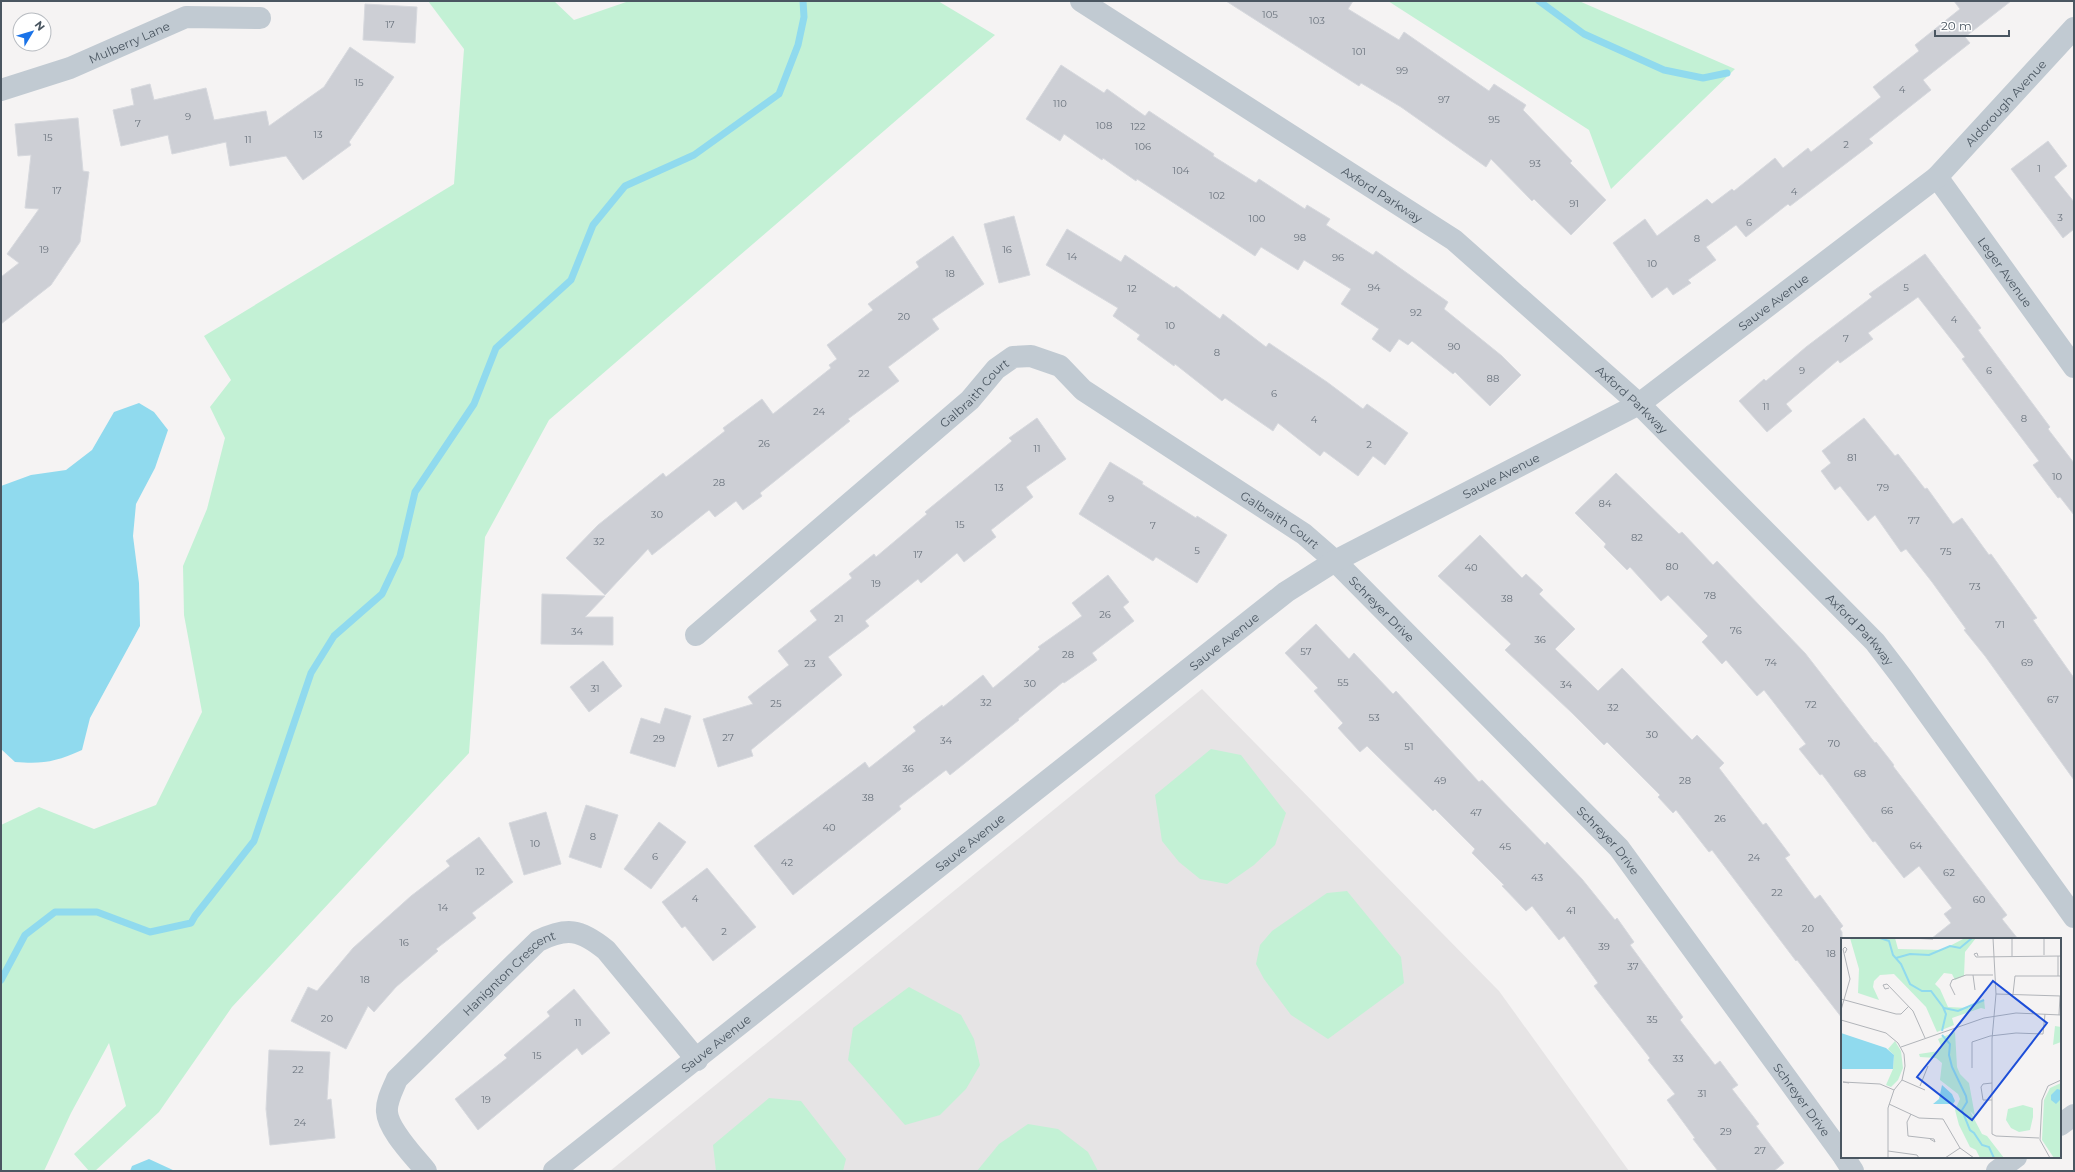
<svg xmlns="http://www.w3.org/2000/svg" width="2075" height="1172" font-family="Montserrat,sans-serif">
<rect width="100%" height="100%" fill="#f5f3f3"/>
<path fill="#e6e4e5" d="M 1202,689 L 1499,991 L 1629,1171 L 610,1171 Z"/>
<g fill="#c3f1d5">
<path d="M 428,1 L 554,1 L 574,20 L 629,1 L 938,1 L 995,35 L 549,420 L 485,537 L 469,753 L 232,1007 L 159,1112 L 95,1171 L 89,1171 L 74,1154 L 126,1106 L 109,1043 L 71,1113 L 44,1171 L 1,1171 L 1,825 L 39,807 L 94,829 L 156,805 L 202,712 L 184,615 L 183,566 L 207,509 L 225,438 L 210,407 L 231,380 L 204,336 L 454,184 L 464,49 Z"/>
<path d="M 1388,1 L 1579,1 L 1735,69 L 1611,189 L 1589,130 Z"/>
<path d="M 1211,749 L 1241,755 L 1286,813 L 1275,845 L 1254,865 L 1227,884 L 1200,879 L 1179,862 L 1162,841 L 1155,795 Z"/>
<path d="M 1347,891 L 1401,957 L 1404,983 L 1328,1039 L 1291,1015 L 1264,979 L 1256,964 L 1260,945 L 1272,931 L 1327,893 Z"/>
<path d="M 909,987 L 961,1015 L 974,1039 L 980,1065 L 966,1089 L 940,1115 L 905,1125 L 848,1060 L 853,1028 Z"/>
<path d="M 769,1098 L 801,1101 L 846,1159 L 843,1171 L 716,1171 L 713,1145 Z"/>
<path d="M 1028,1124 L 1058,1129 L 1088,1152 L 1098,1171 L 977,1171 L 999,1144 Z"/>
</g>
<g fill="#90daee">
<path d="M 139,403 L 154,412 L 168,430 L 155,468 L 136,504 L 133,536 L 139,583 L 140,626 L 90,718 L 82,750 C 55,762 44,764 15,762 L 1,749 L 1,486 L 31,475 L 66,470 L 92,450 L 114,412 Z"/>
<path d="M 149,1159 L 175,1171 L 130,1171 L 132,1166 Z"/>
</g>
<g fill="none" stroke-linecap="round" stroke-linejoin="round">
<g stroke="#90daee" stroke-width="7">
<path d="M 1539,1 L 1584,34 L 1664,70 L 1703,78 L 1727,73"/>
<path d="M 1,980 L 25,935 L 55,912 L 97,912 L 150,932 L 191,923 L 195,916 L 254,841 L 311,673 L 334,636 L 382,594 L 400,556 L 415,492 L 474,404 L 496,348 L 571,280 L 593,225 L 625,186 L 694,155 L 779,94 L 798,45 L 804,17 L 803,1"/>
</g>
</g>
<g fill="#cdcfd5" stroke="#d7d9de">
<path d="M 1226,1 L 1353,1 L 1348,9 L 1399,40 L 1404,32 L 1489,91 L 1494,84 L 1526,105 L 1523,110 L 1572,161 L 1570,163 L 1606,200 L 1571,235 L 1534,199 L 1532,201 L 1491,159 L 1486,167 L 1401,107 L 1361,83 L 1359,86 Z"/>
<path d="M 1954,1 L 2011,1 L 1965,37 L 1970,43 L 1923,80 L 1931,90 L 1869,139 L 1873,143 L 1790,206 L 1788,204 L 1746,237 L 1736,225 L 1706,247 L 1716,260 L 1688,280 L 1691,283 L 1673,295 L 1667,287 L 1652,298 L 1613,243 L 1645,219 L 1657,236 L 1707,199 L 1712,204 L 1732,189 L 1734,191 L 1775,158 L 1783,168 L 1808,148 L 1811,152 L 1881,97 L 1873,87 L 1919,51 L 1915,45 L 1960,9 Z"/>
<path d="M 365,4 L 417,7 L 415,43 L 363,40 Z"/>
<path d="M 350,47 L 394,77 L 349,142 L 351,145 L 303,180 L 286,156 L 230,166 L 226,142 L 172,154 L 168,135 L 121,146 L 113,110 L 134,105 L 131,89 L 150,84 L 154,100 L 206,88 L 214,120 L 266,111 L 269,126 L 324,87 Z"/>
<path d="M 1061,65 L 1104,93 L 1107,89 L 1145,116 L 1149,111 L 1214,154 L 1213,156 L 1256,183 L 1259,179 L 1305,209 L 1307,205 L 1330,219 L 1326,225 L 1373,255 L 1376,251 L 1448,302 L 1444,309 L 1502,356 L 1521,375 L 1490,406 L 1455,372 L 1453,374 L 1412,341 L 1408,345 L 1399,339 L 1390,352 L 1372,339 L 1379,329 L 1341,304 L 1351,289 L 1304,260 L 1298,270 L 1261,247 L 1255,256 L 1137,179 L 1136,181 L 1103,158 L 1102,160 L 1064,134 L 1060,141 L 1026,119 Z"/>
<path d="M 78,118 L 83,171 L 89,172 L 80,242 L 51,285 L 1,324 L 1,277 L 19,263 L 7,254 L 39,209 L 25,208 L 31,155 L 18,156 L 15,124 Z"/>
<path d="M 2048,141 L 2067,166 L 2054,177 L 2074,202 L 2074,229 L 2063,238 L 2011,169 Z"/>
<path d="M 1014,216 L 1030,275 L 999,283 L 984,224 Z"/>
<path d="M 1067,229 L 1121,262 L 1125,255 L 1174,288 L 1176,286 L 1220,319 L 1223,314 L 1266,347 L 1269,343 L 1327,382 L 1363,409 L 1367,404 L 1408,433 L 1385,465 L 1373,456 L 1358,476 L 1324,451 L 1320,456 L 1278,423 L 1273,431 L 1225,398 L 1222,401 L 1175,364 L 1174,366 L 1137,339 L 1140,335 L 1113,316 L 1118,308 L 1046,265 Z"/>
<path d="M 953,236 L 984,284 L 932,319 L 939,329 L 888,367 L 899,381 L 848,419 L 850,421 L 760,493 L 762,496 L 743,510 L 736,501 L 715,517 L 709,510 L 652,555 L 648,549 L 605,595 L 566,558 L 598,525 L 663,473 L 666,477 L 725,431 L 723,428 L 762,399 L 773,414 L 831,368 L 829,365 L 837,359 L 827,345 L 873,310 L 868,304 L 919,267 L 916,262 Z"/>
<path d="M 1925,254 L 1981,328 L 1978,330 L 2050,427 L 2048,429 L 2074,463 L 2074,515 L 2060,497 L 2058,498 L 2033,465 L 2039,461 L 1962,359 L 1965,357 L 1918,297 L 1868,333 L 1873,339 L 1840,363 L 1838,360 L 1786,404 L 1792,411 L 1767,432 L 1739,401 L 1764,379 L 1766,381 L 1806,347 L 1872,297 L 1869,294 Z"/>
<path d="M 1037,418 L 1066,459 L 1026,487 L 1033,497 L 991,530 L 996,537 L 964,562 L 957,553 L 921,583 L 918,579 L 865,621 L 869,626 L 828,657 L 842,675 L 751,750 L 753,756 L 718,767 L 703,719 L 753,704 L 748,697 L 789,665 L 778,651 L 817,620 L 810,611 L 852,578 L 849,574 L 874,554 L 876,557 L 927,514 L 925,512 L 1012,441 L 1009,438 Z"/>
<path d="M 1864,418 L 1895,456 L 1898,454 L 1925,489 L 1927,488 L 1953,524 L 1962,518 L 1989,555 L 1991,554 L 2037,618 L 2033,620 L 2074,678 L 2074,780 L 1985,656 L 1964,630 L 1966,629 L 1932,582 L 1906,549 L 1901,552 L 1875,515 L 1868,521 L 1840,486 L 1835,490 L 1821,471 L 1831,463 L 1822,451 Z"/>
<path d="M 1110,462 L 1143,482 L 1142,484 L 1196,518 L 1197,516 L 1227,535 L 1197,583 L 1156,557 L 1153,561 L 1079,514 Z"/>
<path d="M 1616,473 L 1679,534 L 1682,532 L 1713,565 L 1717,561 L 1805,653 L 1875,743 L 1876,742 L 1894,765 L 1893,766 L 2007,915 L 2002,919 L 2018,939 L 1931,939 L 1951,923 L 1944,914 L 1952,908 L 1919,866 L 1904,878 L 1875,841 L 1873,842 L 1822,774 L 1820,775 L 1799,749 L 1806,744 L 1764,690 L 1757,696 L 1726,660 L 1722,664 L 1702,642 L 1708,636 L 1668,595 L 1661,601 L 1630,567 L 1627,570 L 1604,547 L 1606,544 L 1575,513 Z"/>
<path d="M 1480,535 L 1522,578 L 1526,574 L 1543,590 L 1539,594 L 1575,629 L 1555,649 L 1598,691 L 1622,668 L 1692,740 L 1697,735 L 1724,763 L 1719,768 L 1763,825 L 1766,823 L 1790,855 L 1785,858 L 1815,899 L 1820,895 L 1843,926 L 1840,929 L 1842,932 L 1842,1018 L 1797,960 L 1796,961 L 1712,850 L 1709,852 L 1676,810 L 1673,813 L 1658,797 L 1660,795 L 1607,742 L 1604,745 L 1572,713 L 1505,650 L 1511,644 L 1438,576 Z"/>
<path d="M 1108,575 L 1129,602 L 1123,607 L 1134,621 L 1092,653 L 1097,660 L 1064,683 L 1063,682 L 1018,719 L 1019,720 L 950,775 L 946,770 L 899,806 L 901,809 L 793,895 L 754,846 L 865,762 L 869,768 L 916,731 L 913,727 L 942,705 L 943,707 L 983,675 L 993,688 L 1040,649 L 1038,647 L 1082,616 L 1072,603 Z"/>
<path d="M 542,594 L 605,596 L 585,617 L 613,617 L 613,645 L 541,644 Z"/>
<path d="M 1316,624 L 1349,659 L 1354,653 L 1393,694 L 1396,691 L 1479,782 L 1482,780 L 1545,845 L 1547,842 L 1582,879 L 1615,920 L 1617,918 L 1634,942 L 1630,945 L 1683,1017 L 1680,1020 L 1715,1065 L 1720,1061 L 1738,1085 L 1732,1089 L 1759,1124 L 1756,1126 L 1784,1163 L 1774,1171 L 1718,1171 L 1693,1139 L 1695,1138 L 1667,1100 L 1675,1094 L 1648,1060 L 1650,1058 L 1594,986 L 1598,983 L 1564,936 L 1559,940 L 1532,906 L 1526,911 L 1502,886 L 1504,885 L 1472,853 L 1475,849 L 1435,809 L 1433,811 L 1367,746 L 1360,752 L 1338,728 L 1343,723 L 1314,691 L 1318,688 L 1285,653 Z"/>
<path d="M 603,661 L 622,686 L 589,712 L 570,687 Z"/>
<path d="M 665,708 L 691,716 L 675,767 L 630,753 L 641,718 L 660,724 Z"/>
<path d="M 586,805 L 618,815 L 601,868 L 569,857 Z"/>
<path d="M 546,812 L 561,864 L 524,875 L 509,823 Z"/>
<path d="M 659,822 L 686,842 L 651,889 L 624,869 Z"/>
<path d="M 479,837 L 513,882 L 472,913 L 476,918 L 436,949 L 438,951 L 396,987 L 374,1012 L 368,1006 L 346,1049 L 291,1021 L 308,987 L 317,991 L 353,948 L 411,896 L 450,866 L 446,861 Z"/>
<path d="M 707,868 L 756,927 L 713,961 L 685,926 L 682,928 L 662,902 Z"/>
<path d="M 574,989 L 610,1033 L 582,1055 L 577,1048 L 478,1130 L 455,1099 L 507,1058 L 504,1055 L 550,1016 L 547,1012 Z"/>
<path d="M 269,1050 L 330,1052 L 327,1100 L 331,1099 L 335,1138 L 270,1145 L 266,1109 Z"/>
</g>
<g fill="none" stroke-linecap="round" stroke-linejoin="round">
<g stroke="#c1cad2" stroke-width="22">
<path id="s1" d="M 1081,1 L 1454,240 L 1639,404 L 1875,642 L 1901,676 L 2074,917"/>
<path id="s2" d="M 1,90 L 70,68 L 186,17 L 260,18"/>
<path id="s3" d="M 1937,177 L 2074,367"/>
<path id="s4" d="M 696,635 L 970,400 L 996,369 L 1013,357 L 1031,356 L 1060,366 L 1083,390 L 1304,534 L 1335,561 L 1619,848 L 1842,1154"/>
<path d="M 2060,1125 L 2074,1115"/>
<path d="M 1844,1157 L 1853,1171"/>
<path id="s5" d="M 426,1171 C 415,1157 388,1130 387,1112 C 386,1101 393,1089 397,1079 L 538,941 C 567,927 580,929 606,950 L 697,1060"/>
<path id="s6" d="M 554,1171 L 1286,592 L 1335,561 L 1639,404 L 1937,177 L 2074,28"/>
<path d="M 1997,1171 L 2016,1157"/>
</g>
</g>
<g text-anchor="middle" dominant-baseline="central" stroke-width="4" stroke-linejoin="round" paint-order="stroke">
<g font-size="10" fill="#6b747e">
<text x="1270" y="14">105</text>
<text x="1317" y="20">103</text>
<text x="390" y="24">17</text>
<text x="1359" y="51">101</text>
<text x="1402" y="70">99</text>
<text x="359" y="82">15</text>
<text x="1902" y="89">4</text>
<text x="1444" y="99">97</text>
<text x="1060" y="103">110</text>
<text x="188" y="116">9</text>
<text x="1494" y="119">95</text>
<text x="138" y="123">7</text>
<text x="1104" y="125">108</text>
<text x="1138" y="126">122</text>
<text x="318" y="134">13</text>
<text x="48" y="137">15</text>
<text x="248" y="139">11</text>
<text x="1846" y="144">2</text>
<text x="1143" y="146">106</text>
<text x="1535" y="163">93</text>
<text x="2039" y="168">1</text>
<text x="1181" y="170">104</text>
<text x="57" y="190">17</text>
<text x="1794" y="191">4</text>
<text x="1217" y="195">102</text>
<text x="1574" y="203">91</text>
<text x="2060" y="217">3</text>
<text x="1257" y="218">100</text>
<text x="1749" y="222">6</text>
<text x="1300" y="237">98</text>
<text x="1697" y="238">8</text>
<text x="44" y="249">19</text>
<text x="1007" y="249">16</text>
<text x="1072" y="256">14</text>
<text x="1338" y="257">96</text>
<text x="1652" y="263">10</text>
<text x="950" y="273">18</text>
<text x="1374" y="287">94</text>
<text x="1906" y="287">5</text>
<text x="1132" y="288">12</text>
<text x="1416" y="312">92</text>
<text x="904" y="316">20</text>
<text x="1954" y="319">4</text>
<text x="1170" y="325">10</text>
<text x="1846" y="338">7</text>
<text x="1454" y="346">90</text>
<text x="1217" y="352">8</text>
<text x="1802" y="370">9</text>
<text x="1989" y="370">6</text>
<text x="864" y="373">22</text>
<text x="1493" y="378">88</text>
<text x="1274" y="393">6</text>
<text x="1766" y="406">11</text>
<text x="819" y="411">24</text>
<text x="2024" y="418">8</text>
<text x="1314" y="419">4</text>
<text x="764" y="443">26</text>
<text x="1369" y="444">2</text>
<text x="1037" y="448">11</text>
<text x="1852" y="457">81</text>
<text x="2057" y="476">10</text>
<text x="719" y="482">28</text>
<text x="999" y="487">13</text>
<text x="1883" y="487">79</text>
<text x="1111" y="498">9</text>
<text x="1605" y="503">84</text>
<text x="657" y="514">30</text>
<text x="1914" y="520">77</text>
<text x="960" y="524">15</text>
<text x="1153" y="525">7</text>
<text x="1637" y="537">82</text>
<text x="599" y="541">32</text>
<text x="1197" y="550">5</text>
<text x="1946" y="551">75</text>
<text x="918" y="554">17</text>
<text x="1672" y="566">80</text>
<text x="1471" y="567">40</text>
<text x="876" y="583">19</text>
<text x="1975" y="586">73</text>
<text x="1710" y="595">78</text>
<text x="1507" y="598">38</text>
<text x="1105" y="614">26</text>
<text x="839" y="618">21</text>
<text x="2000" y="624">71</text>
<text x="1736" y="630">76</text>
<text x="577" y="631">34</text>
<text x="1540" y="639">36</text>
<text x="1306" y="651">57</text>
<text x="1068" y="654">28</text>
<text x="1771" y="662">74</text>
<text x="2027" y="662">69</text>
<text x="810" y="663">23</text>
<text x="1343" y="682">55</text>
<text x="1030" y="683">30</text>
<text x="1566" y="684">34</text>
<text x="595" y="688">31</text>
<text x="2053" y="699">67</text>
<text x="986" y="702">32</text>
<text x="776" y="703">25</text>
<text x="1811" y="704">72</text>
<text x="1613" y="707">32</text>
<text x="1374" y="717">53</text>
<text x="1652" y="734">30</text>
<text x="728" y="737">27</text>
<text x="659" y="738">29</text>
<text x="946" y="740">34</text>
<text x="1834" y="743">70</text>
<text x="1409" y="746">51</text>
<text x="908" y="768">36</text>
<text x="1860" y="773">68</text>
<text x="1440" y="780">49</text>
<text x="1685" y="780">28</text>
<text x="868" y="797">38</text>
<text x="1887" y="810">66</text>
<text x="1476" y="812">47</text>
<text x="1720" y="818">26</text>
<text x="829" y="827">40</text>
<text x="593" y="836">8</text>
<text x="535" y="843">10</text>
<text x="1916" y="845">64</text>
<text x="1505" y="846">45</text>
<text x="655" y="856">6</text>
<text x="1754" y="857">24</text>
<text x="787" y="862">42</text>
<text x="480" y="871">12</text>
<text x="1949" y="872">62</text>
<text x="1537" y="877">43</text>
<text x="1777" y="892">22</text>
<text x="695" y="898">4</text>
<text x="1979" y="899">60</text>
<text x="443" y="907">14</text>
<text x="1571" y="910">41</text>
<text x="1808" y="928">20</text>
<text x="724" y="931">2</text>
<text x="404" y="942">16</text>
<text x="1604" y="946">39</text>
<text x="1831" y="953">18</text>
<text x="1633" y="966">37</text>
<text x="365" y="979">18</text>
<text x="327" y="1018">20</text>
<text x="1652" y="1019">35</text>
<text x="578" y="1022">11</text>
<text x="537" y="1055">15</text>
<text x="1678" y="1058">33</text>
<text x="298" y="1069">22</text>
<text x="1702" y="1093">31</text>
<text x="486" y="1099">19</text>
<text x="300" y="1122">24</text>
<text x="1726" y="1131">29</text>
<text x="1760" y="1150">27</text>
</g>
<g font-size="12" fill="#4a5661" stroke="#fff">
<text stroke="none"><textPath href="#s2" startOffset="137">Mulberry Lane</textPath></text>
<text stroke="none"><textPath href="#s6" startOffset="1809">Aldorough Avenue</textPath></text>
<text stroke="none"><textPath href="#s1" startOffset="358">Axford Parkway</textPath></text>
<text stroke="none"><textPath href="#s3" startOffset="117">Leger Avenue</textPath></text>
<text stroke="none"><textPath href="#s6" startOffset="1502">Sauve Avenue</textPath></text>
<text stroke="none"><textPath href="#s4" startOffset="369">Galbraith Court</textPath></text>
<text stroke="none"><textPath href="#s1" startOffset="682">Axford Parkway</textPath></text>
<text stroke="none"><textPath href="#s6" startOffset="1178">Sauve Avenue</textPath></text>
<text stroke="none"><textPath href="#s4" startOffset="740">Galbraith Court</textPath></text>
<text stroke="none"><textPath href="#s4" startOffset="876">Schreyer Drive</textPath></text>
<text stroke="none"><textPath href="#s1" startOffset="1006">Axford Parkway</textPath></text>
<text stroke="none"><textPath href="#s6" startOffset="854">Sauve Avenue</textPath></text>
<text stroke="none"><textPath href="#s4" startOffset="1200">Schreyer Drive</textPath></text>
<text stroke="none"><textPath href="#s6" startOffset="530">Sauve Avenue</textPath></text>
<text stroke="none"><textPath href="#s5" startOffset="261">Hanignton Crescent</textPath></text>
<text stroke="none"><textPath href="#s6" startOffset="206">Sauve Avenue</textPath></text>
<text stroke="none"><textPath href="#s4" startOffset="1524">Schreyer Drive</textPath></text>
</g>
</g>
<g transform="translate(1841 938)">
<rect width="220" height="220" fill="#f5f3f3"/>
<path d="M 9,0 L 54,0 L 57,11 L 101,12 L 124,0 L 135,0 L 124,14 L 123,38 L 114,42 L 111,36 L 103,35 L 94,46 L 99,51 L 107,69 L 127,70 L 143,61 L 144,71 L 140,70 L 111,80 L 113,87 L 96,94 L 85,69 L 53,36 L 39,37 L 33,43 L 32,49 L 38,62 L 17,55 L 18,31 ZM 214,88 L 220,89 L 220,104 L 212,107 ZM 114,94 L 116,129 L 119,136 L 128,145 L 134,178 L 129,173 L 141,196 L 146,198 L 163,220 L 139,220 L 135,212 L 129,209 L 118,187 L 114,172 L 119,161 L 117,156 L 99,142 L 101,125 L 95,120 L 79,119 L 78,116 L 98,113 L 100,108 L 97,101 ZM 54,103 L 60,113 L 62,130 L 57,142 L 50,149 L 45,147 L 52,131 L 53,117 L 47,111 ZM 220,145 L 220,220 L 213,220 L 201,202 L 203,162 L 209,150 ZM 182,167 L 192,170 L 192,179 L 189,192 L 178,194 L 170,190 L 165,182 L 167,171 Z" fill="#c3f1d5"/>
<path d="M 0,95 L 45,110 L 53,117 L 52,131 L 0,131 ZM 101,147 L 111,156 L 114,163 L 112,166 L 92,166 L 98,161 ZM 216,151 L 220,152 L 219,162 L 215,166 L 210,162 L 210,157 Z" fill="#90daee"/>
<path fill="none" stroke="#90daee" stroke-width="2" d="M 39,0 L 48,3 L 52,17 L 60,26 L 69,46 L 81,53 L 90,53 L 102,69 L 105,76 L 101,93M 55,20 L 69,16 L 88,17 L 109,8 L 119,10 L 131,0M 103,70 L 117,73 L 143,62M 101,97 L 109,106 L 108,117 L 111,129 L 125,158 L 126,164 L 121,172 L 129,192 L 133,195 L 141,207 L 148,209 L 153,220"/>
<path fill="none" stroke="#b1b4b9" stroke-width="1" d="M 66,0 L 92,1M 152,0 L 155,56 L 151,101 L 151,196 L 155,198 L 198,200M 171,0 L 171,18M 203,0 L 203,17M 137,18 L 136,15 L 133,16 L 135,19 L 220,18M 217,18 L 217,38M 132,37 L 134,52M 48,50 L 44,51 L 42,47 L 46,46 L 72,73 L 84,100M 155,56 L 220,58M 172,56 L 174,38 L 220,38M 114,57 L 109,47 L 111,42 L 125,37 L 152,37M 0,61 L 55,76 L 60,76 L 68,68M 0,72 L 9,41 L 2,11 L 4,9 L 6,11 L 4,15M 218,77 L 219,58M 0,82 L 45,95 L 57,105 L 63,116 L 64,128 L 61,142 L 53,152 L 47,170 L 47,220M 60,109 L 143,80 L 175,75 L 220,77M 131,130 L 131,104 L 149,98 L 175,95 L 202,96 L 204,76M 61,142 L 84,152M 8,145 L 2,144 L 39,146 L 53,152M 79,148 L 87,128M 151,162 L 142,162 L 140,149 L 142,146 L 151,145M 48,166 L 78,180 L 102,181 L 119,210 L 133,220M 70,176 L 66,184 L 67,198 L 93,201 L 94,204 L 89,201M 47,213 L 76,217 L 78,220M 104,220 L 119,210M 209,220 L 199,202 L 201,162 L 207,148 L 220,142"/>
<path fill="#1d4ed8" fill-opacity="0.15" stroke="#1d4ed8" stroke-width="2" d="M 152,43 L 206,85 L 131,182 L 76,139 Z"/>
<rect width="220" height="220" fill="none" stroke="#4a5661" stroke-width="2"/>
</g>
<rect width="2075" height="1172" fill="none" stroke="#4a5661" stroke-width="4"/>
<g transform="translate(32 32) rotate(52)"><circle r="19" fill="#ffffff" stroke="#b7bbc0"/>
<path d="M0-3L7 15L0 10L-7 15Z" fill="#1a73e8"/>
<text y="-6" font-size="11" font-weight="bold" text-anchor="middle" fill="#4a5661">N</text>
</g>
<path d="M1935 30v6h74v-6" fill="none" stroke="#4a5661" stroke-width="2"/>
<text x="1941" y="30" font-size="12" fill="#4a5661" stroke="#ffffff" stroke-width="3" paint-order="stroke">20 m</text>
</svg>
